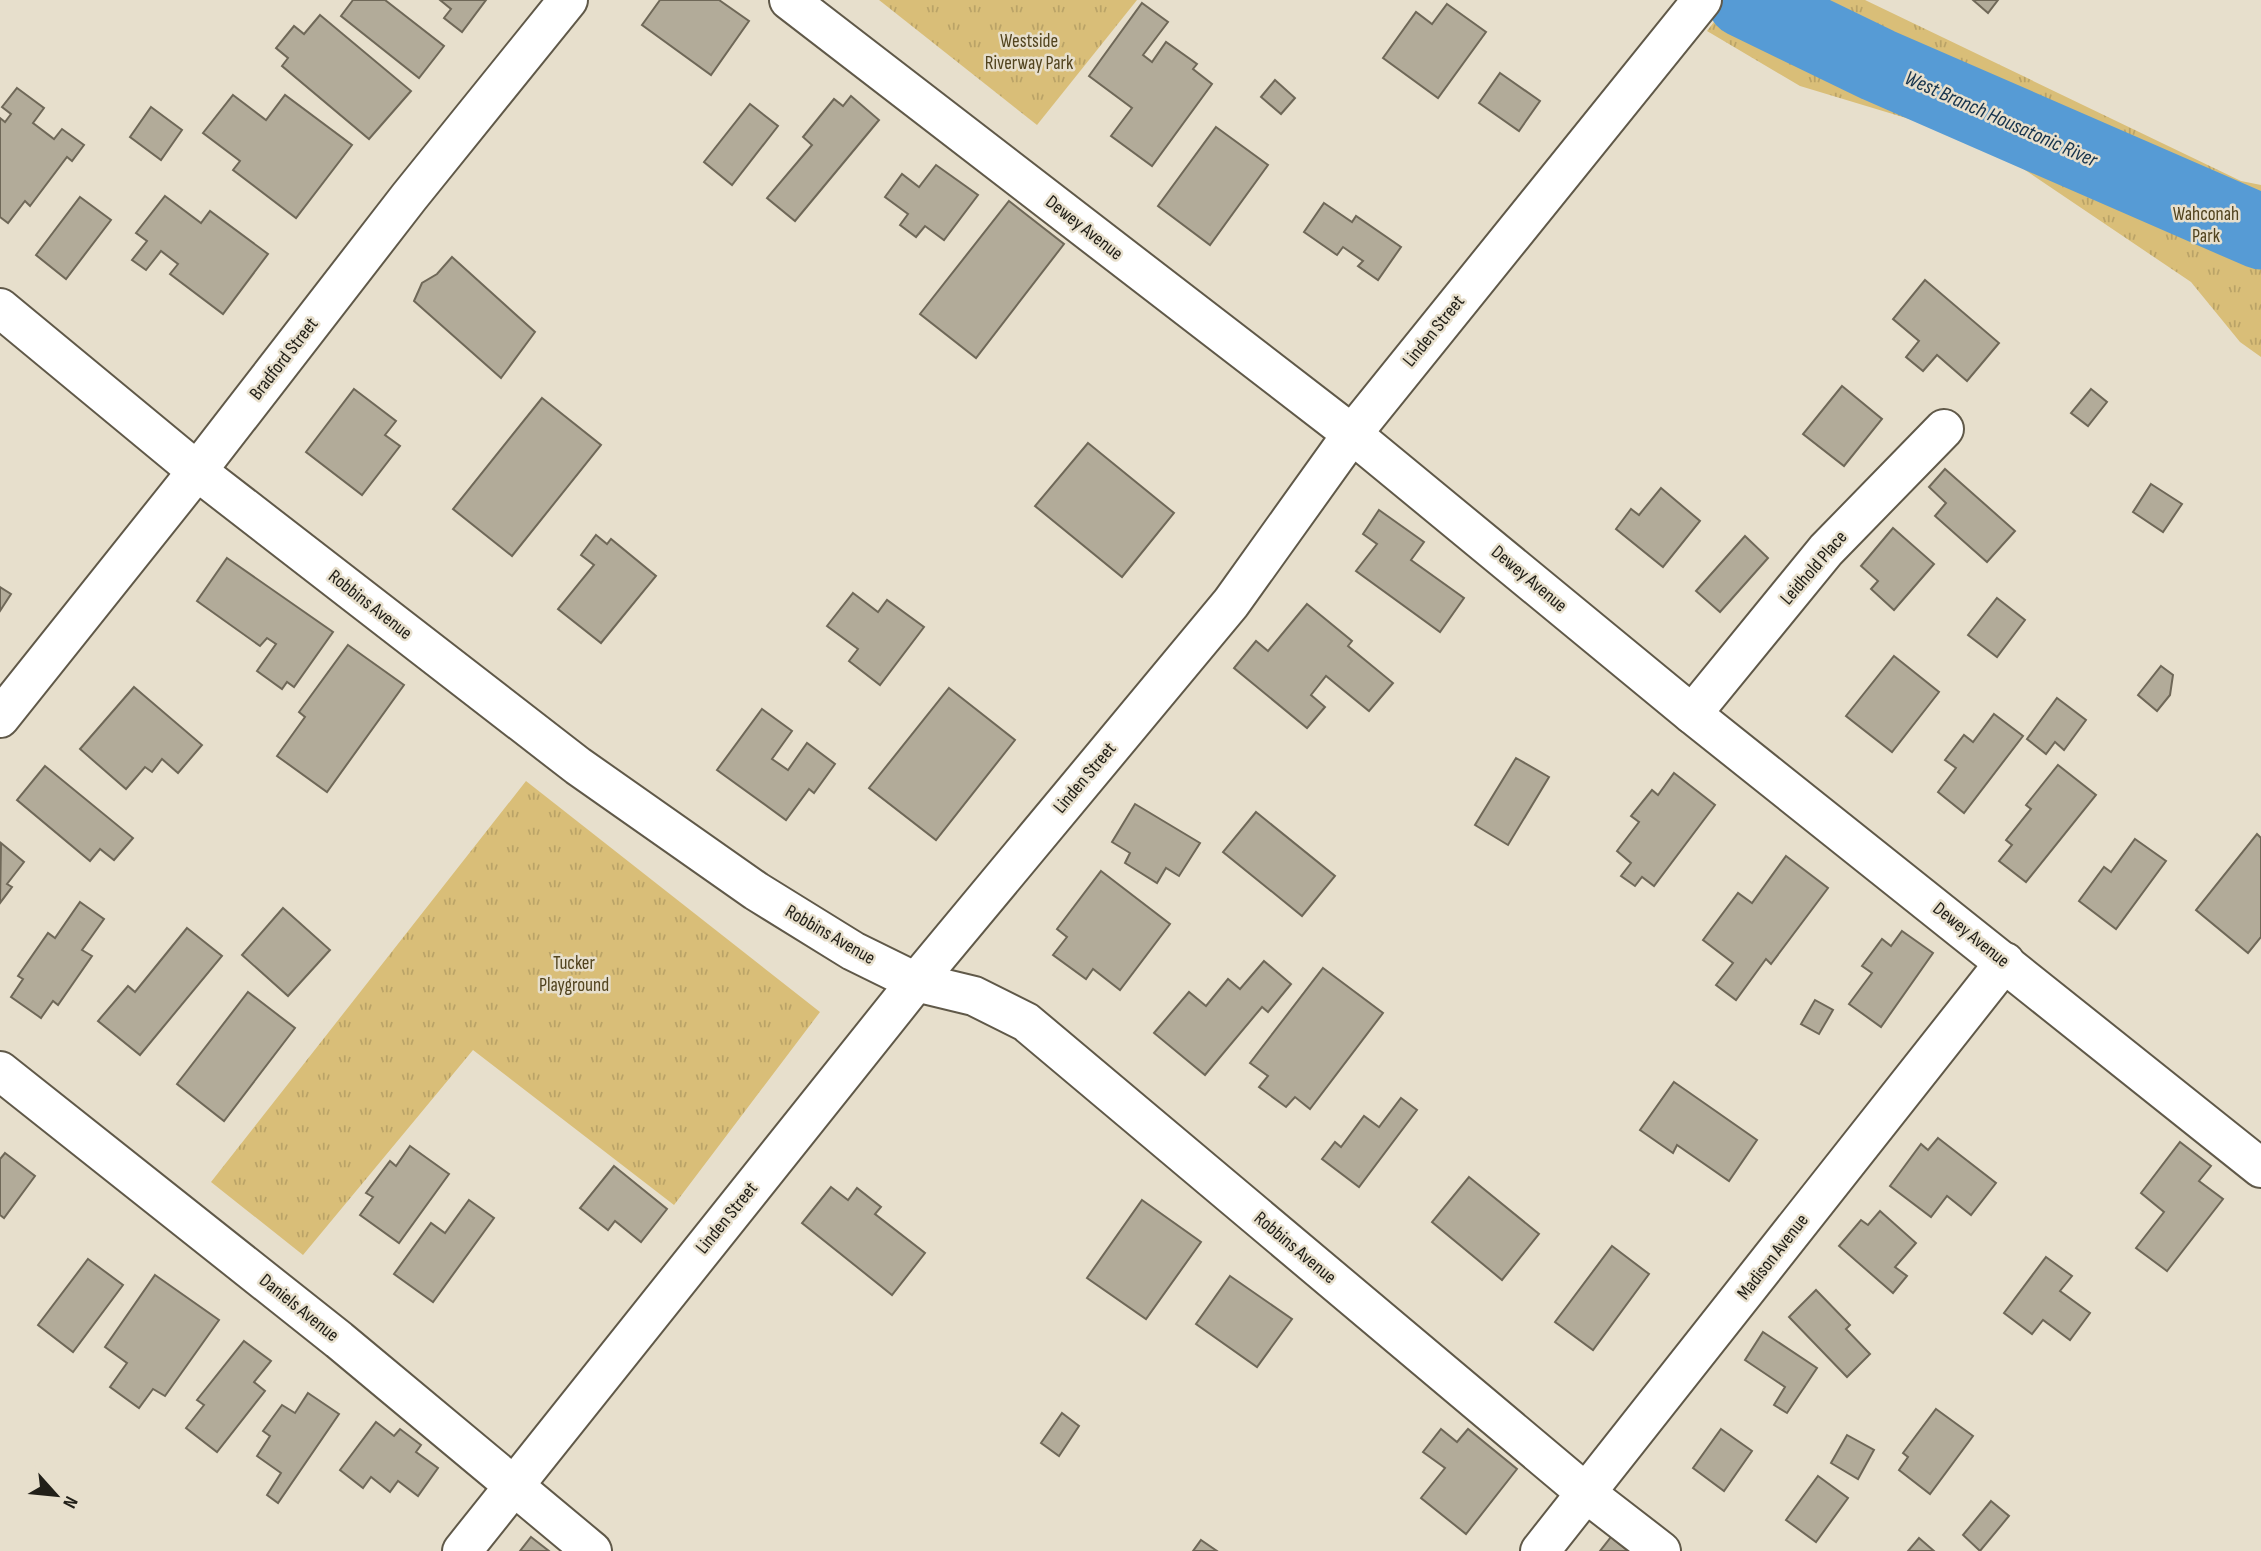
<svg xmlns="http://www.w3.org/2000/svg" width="2261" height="1551" font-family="'Sofia Sans Condensed',sans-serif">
<defs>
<pattern id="park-tufts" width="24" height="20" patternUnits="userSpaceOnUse" patternTransform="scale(1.75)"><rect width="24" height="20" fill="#d9be78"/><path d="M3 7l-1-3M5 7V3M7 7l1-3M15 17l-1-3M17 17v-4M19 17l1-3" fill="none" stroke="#baa367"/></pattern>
</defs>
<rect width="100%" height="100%" fill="#e7dfcc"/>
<g fill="url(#park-tufts)">
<path d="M 879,0 L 1137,0 L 1037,125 Z"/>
<path d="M 1731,0 L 1865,0 L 2241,181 L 2261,185 L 2261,357 L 2240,342 L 2191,282 L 2019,166 L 1959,134 L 1800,86 L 1707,31 Z"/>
<path d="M 526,781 L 820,1012 L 674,1205 L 473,1050 L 303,1255 L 211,1182 Z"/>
</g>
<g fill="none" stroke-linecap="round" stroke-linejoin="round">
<path stroke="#569bd5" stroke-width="75" d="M 1744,0 L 1878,65 L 2261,232"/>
</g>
<g fill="#b2ab99" stroke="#6f6858" stroke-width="2">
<path d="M 353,0 L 385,0 L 444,46 L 419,78 L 341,16 Z"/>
<path d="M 440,0 L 486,0 L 462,32 L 444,18 L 451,9 Z"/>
<path d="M 660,0 L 719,0 L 749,21 L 711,75 L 642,25 Z"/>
<path d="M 1973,0 L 1998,0 L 1988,13 Z"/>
<path d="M 1142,3 L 1168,22 L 1143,55 L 1152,62 L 1166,42 L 1197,64 L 1193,69 L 1212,84 L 1152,166 L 1111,136 L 1132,108 L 1089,76 Z"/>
<path d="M 1447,4 L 1486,32 L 1438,98 L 1383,58 L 1416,12 L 1432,24 Z"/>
<path d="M 320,15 L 411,91 L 369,139 L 282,66 L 288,58 L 276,48 L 294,26 L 304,34 Z"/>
<path d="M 1500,73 L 1540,101 L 1519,131 L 1479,103 Z"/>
<path d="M 1275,80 L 1295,98 L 1281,114 L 1261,97 Z"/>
<path d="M 17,88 L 44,108 L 33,123 L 54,139 L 62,129 L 84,145 L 72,161 L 67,157 L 30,206 L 25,201 L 8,223 L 0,217 L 0,118 L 5,122 L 11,114 L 2,107 Z"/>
<path d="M 233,95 L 266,120 L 285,95 L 352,145 L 296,218 L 233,170 L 240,161 L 203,133 Z"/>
<path d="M 851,96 L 879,120 L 795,221 L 767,198 L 812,145 L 803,137 L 834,99 L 843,106 Z"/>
<path d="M 750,104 L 778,126 L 732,185 L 704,162 Z"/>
<path d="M 151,107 L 182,130 L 161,160 L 130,137 Z"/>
<path d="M 1216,127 L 1268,165 L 1210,245 L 1158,206 Z"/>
<path d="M 936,165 L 978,195 L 944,240 L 925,226 L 916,237 L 900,225 L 908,214 L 885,197 L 902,174 L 919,187 Z"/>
<path d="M 165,196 L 201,223 L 210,211 L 268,254 L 223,314 L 170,274 L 178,264 L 161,251 L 146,270 L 132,260 L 147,241 L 136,233 Z"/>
<path d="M 80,197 L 111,220 L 66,279 L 36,255 Z"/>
<path d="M 1009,201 L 1064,244 L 976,358 L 920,314 Z"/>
<path d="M 1324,203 L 1352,222 L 1356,216 L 1401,247 L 1378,280 L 1358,266 L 1363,261 L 1343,247 L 1337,255 L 1304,232 Z"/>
<path d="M 452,257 L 535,332 L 501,378 L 414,301 L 422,283 L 437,274 Z"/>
<path d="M 1925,280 L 1999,343 L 1967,381 L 1937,355 L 1923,371 L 1906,357 L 1919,341 L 1893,319 Z"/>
<path d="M 1842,386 L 1882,419 L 1844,466 L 1803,434 Z"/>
<path d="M 354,389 L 396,421 L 385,435 L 400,446 L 362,495 L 306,452 Z"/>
<path d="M 2091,389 L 2107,402 L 2088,426 L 2071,413 Z"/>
<path d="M 542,398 L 601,445 L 512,556 L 453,509 Z"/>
<path d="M 1088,443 L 1174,513 L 1122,577 L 1035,506 Z"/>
<path d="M 1945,469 L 2015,531 L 1987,562 L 1935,516 L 1946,503 L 1929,487 Z"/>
<path d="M 2151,484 L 2182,504 L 2163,532 L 2133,512 Z"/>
<path d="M 1661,488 L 1700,521 L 1663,567 L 1616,529 L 1631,509 L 1639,515 Z"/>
<path d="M 1379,510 L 1424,542 L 1411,560 L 1464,598 L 1440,632 L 1356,571 L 1377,544 L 1363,534 Z"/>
<path d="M 1893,528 L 1934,564 L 1894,610 L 1871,589 L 1878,581 L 1861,566 Z"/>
<path d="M 596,535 L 607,544 L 611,539 L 656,576 L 601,643 L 558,609 L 594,565 L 581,555 Z"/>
<path d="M 1745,536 L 1768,558 L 1720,612 L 1696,591 Z"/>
<path d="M 227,558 L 333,632 L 294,687 L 287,682 L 282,689 L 257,671 L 276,644 L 267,638 L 260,646 L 197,601 Z"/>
<path d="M 0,587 L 11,594 L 0,611 Z"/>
<path d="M 853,593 L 878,612 L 887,600 L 924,627 L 880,685 L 849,661 L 858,649 L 827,626 Z"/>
<path d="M 1997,598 L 2025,620 L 1997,657 L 1968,635 Z"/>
<path d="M 1307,604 L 1352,641 L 1348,646 L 1393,683 L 1369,711 L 1326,676 L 1311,695 L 1325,707 L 1307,728 L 1234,668 L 1256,641 L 1268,651 Z"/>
<path d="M 348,645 L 404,685 L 327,792 L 277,756 L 305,717 L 299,712 Z"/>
<path d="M 1894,656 L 1939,692 L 1892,752 L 1846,716 Z"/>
<path d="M 2161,666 L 2173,675 L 2170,695 L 2157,711 L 2138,695 Z"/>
<path d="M 134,687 L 202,745 L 178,773 L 162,759 L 152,772 L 145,767 L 126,789 L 80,749 Z"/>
<path d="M 949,688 L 1015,740 L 936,840 L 869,788 Z"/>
<path d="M 2057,698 L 2086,720 L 2064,750 L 2055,742 L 2046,754 L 2027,739 Z"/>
<path d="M 762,709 L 792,731 L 772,759 L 788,770 L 807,743 L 835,764 L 814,793 L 809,789 L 786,820 L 717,770 Z"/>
<path d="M 1994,714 L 2023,736 L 1964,813 L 1938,792 L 1956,768 L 1945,760 L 1964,735 L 1973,742 Z"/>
<path d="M 1516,758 L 1549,777 L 1508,845 L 1475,825 Z"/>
<path d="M 2058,765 L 2096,795 L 2026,882 L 1999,861 L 2012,845 L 2006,840 L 2031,809 L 2026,805 Z"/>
<path d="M 45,766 L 133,838 L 114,860 L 100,849 L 90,861 L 17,800 Z"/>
<path d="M 1674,773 L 1715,805 L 1654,886 L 1642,877 L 1635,886 L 1621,876 L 1631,863 L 1617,851 L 1639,822 L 1631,816 L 1652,790 L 1658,795 Z"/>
<path d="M 1135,804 L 1200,843 L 1179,876 L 1166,868 L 1157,883 L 1125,863 L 1130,853 L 1112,842 Z"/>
<path d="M 1256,812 L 1335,876 L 1302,916 L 1223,852 Z"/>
<path d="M 2257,834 L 2261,838 L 2261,937 L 2248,953 L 2196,910 Z"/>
<path d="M 2135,839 L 2166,861 L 2116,929 L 2079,901 L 2104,867 L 2111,872 Z"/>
<path d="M 1,843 L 24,862 L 7,884 L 12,887 L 0,903 Z"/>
<path d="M 1786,856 L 1828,888 L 1771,964 L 1766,959 L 1736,1000 L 1716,985 L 1733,963 L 1703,940 L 1738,893 L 1752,903 Z"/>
<path d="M 1101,871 L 1170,924 L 1120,990 L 1093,969 L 1086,979 L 1053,955 L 1067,937 L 1057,929 Z"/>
<path d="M 80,902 L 104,919 L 82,950 L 92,956 L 58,1005 L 53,1001 L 41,1018 L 11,997 L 23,979 L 18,976 L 48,933 L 55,938 Z"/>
<path d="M 283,908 L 330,950 L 288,996 L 242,955 Z"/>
<path d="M 187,928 L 222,956 L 140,1055 L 98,1021 L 128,986 L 135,992 Z"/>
<path d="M 1902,931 L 1933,953 L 1881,1027 L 1849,1004 L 1872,973 L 1862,966 L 1882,939 L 1891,946 Z"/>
<path d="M 1264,961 L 1291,984 L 1268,1012 L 1262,1007 L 1205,1075 L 1154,1033 L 1189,992 L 1206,1006 L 1228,979 L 1240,989 Z"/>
<path d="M 1323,968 L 1383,1013 L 1310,1109 L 1295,1097 L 1286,1107 L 1259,1087 L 1268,1076 L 1250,1063 Z"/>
<path d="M 248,992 L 295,1028 L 224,1121 L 177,1084 Z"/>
<path d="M 1815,1000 L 1833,1010 L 1819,1034 L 1801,1024 Z"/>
<path d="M 1674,1082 L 1757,1140 L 1729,1181 L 1677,1145 L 1673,1153 L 1640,1130 Z"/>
<path d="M 1401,1098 L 1417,1110 L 1359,1187 L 1322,1159 L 1335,1142 L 1341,1147 L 1364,1116 L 1379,1127 Z"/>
<path d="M 1938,1138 L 1996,1183 L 1971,1215 L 1947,1196 L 1931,1217 L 1890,1186 L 1921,1144 L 1928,1150 Z"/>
<path d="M 2180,1142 L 2211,1166 L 2199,1181 L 2223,1199 L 2167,1271 L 2136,1248 L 2164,1212 L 2141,1193 Z"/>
<path d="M 410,1146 L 449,1174 L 399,1243 L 360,1215 L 373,1197 L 366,1193 L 390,1161 L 396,1166 Z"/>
<path d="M 5,1153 L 35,1176 L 4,1218 L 0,1215 L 0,1159 Z"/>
<path d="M 614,1166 L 667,1209 L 641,1242 L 615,1221 L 608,1230 L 580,1208 Z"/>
<path d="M 1469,1177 L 1539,1234 L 1502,1280 L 1432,1222 Z"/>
<path d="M 831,1187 L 848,1200 L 857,1188 L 881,1207 L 875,1214 L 925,1253 L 892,1295 L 802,1223 Z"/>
<path d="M 469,1200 L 494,1218 L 433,1302 L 394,1274 L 431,1223 L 445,1233 Z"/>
<path d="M 1142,1200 L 1201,1242 L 1146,1319 L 1087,1278 Z"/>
<path d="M 1880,1211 L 1916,1243 L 1895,1267 L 1907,1276 L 1893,1293 L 1839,1246 L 1861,1220 L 1868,1225 Z"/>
<path d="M 1612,1246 L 1649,1274 L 1593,1350 L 1555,1322 Z"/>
<path d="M 2046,1257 L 2072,1276 L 2060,1291 L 2090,1313 L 2070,1340 L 2043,1320 L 2032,1334 L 2004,1313 Z"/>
<path d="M 88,1259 L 123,1285 L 73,1352 L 38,1325 Z"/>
<path d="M 155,1275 L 219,1320 L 165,1396 L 153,1389 L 139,1408 L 110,1387 L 127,1363 L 105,1347 Z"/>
<path d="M 1230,1276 L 1292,1319 L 1257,1367 L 1196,1324 Z"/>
<path d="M 1816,1290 L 1850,1325 L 1846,1329 L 1870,1354 L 1847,1377 L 1789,1317 Z"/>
<path d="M 1763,1332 L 1817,1368 L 1787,1413 L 1774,1405 L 1785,1387 L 1745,1360 Z"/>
<path d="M 244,1341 L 271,1361 L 254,1382 L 265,1391 L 217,1452 L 186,1428 L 204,1405 L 197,1400 Z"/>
<path d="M 308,1393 L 339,1414 L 278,1503 L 267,1495 L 281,1473 L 257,1456 L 270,1436 L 263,1431 L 282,1405 L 295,1413 Z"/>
<path d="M 1936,1409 L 1973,1436 L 1930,1494 L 1899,1470 L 1908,1457 L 1903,1453 Z"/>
<path d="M 1062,1413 L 1079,1426 L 1059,1456 L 1041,1443 Z"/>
<path d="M 376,1422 L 394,1436 L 400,1429 L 421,1445 L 416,1452 L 438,1468 L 418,1496 L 398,1481 L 390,1492 L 371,1477 L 363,1488 L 340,1470 Z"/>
<path d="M 1441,1429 L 1457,1442 L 1468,1429 L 1517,1469 L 1466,1534 L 1421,1498 L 1445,1468 L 1423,1452 Z"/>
<path d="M 1721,1429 L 1752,1451 L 1724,1491 L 1693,1468 Z"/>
<path d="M 1847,1435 L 1874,1450 L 1858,1479 L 1831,1463 Z"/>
<path d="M 1818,1476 L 1848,1498 L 1816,1542 L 1786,1520 Z"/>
<path d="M 1991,1501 L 2009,1516 L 1980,1551 L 1963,1535 Z"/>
<path d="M 531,1537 L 549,1551 L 520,1551 Z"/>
<path d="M 1611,1537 L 1628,1551 L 1600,1551 Z"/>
<path d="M 1919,1538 L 1934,1551 L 1908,1551 Z"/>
<path d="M 1201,1540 L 1217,1551 L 1193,1551 Z"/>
</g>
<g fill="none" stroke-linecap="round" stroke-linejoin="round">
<defs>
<g id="minor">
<path d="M 789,0 L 1352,434 L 1692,714 L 2261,1168"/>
<path d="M 0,308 L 197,471 L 578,766 L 756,891 L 853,951 L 916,982 L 974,996 L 1026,1022 L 1586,1493 L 1661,1551"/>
<path d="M 1692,714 L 1826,550 L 1944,429"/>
<path d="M 0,718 L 197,471 L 409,197 L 568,0"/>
<path d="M 0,1071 L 339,1340 L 592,1551"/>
<path d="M 462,1551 L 916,982 L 1231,603 L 1352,434 L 1702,0"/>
<path d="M 1540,1551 L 2005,962"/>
</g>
</defs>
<use href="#minor" stroke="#605949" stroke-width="42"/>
<use href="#minor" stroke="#fff" stroke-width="38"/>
</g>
<g text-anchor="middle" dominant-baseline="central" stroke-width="5" stroke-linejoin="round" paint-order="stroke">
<g font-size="19" fill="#51431e" stroke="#e7dfcc">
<text x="1029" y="41">Westside<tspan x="1029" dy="22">Riverway Park</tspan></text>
<text x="2206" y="214">Wahconah<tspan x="2206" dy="22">Park</tspan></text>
<text x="574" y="963">Tucker<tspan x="574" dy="22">Playground</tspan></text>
</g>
<g font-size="19" fill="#222019" stroke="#e7dfcc">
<text transform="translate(1084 228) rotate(38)">Dewey Avenue</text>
<text transform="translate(1434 331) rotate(-51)">Linden Street</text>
<text transform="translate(284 359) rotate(-52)">Bradford Street</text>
<text transform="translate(1814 568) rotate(-49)">Leidhold Place</text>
<text transform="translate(1529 579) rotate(40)">Dewey Avenue</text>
<text transform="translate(370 605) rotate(38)">Robbins Avenue</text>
<text transform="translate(1085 778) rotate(-50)">Linden Street</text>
<text transform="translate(830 935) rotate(30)">Robbins Avenue</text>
<text transform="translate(1971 935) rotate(39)">Dewey Avenue</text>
<text transform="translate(727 1218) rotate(-51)">Linden Street</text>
<text transform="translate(1295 1248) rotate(40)">Robbins Avenue</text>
<text transform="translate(1773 1257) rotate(-52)">Madison Avenue</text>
<text transform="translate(299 1308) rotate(39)">Daniels Avenue</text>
</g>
<g font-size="21" font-style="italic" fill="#16334c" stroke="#e7dfcc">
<text transform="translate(2001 119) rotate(24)">West Branch Housatonic River</text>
</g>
</g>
<g transform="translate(56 1495) rotate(117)" stroke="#e7dfcc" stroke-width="5" paint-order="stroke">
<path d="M0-5L12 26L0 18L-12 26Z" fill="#222019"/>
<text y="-10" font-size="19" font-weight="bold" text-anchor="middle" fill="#222019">N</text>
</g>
</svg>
